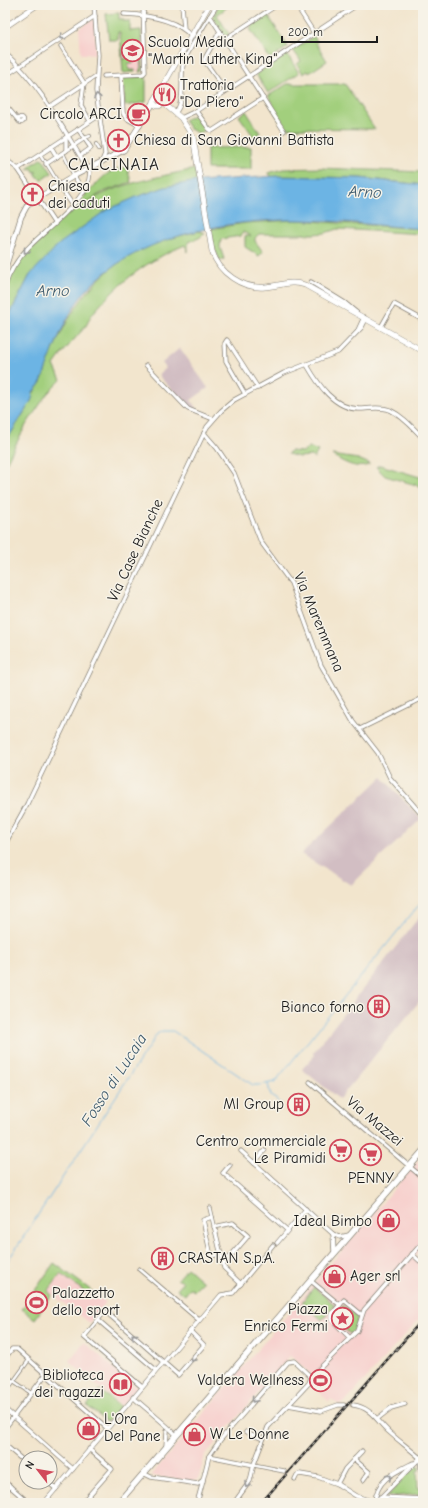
<svg xmlns="http://www.w3.org/2000/svg" width="428" height="1508" font-family="'Comic Neue',sans-serif">
<rect width="100%" height="100%" fill="#f7f3e8"/>
<filter id="ink" filterUnits="userSpaceOnUse"><feTurbulence type="fractalNoise" baseFrequency=".025" numOctaves="2"/><feDisplacementMap in="SourceGraphic" scale="8" xChannelSelector="R" yChannelSelector="G"/><feConvolveMatrix kernelMatrix="1 2 1 2 8 2 1 2 1" color-interpolation-filters="sRGB"/></filter>
<filter id="wash" filterUnits="userSpaceOnUse"><feTurbulence type="fractalNoise" baseFrequency=".012" numOctaves="4" result="noise"/><feDisplacementMap in="SourceGraphic" scale="16" xChannelSelector="R" yChannelSelector="G"/><feGaussianBlur stdDeviation="0.9" result="paint"/><feColorMatrix in="noise" values="0 0 0 0 0 0 0 0 0 0 0 0 0 0 0 0 0 1.4 0 .05"/><feComposite in="paint" operator="in"/></filter>
<g filter="url(#wash)">
<rect width="100%" height="100%" fill="#f2e5cd"/>
<g fill="#f7d0cd">
<path d="M 94,19 L 96,54 L 81,54 L 79,28 Z"/>
<path d="M 141,30 L 143,71 L 123,73 L 120,31 Z"/>
<path d="M 423,1155 L 423,1247 L 414,1257 L 423,1265 L 423,1315 L 344,1403 L 338,1404 L 331,1399 L 329,1402 L 312,1384 L 316,1379 L 290,1356 L 205,1455 L 198,1480 L 186,1481 L 153,1476 L 152,1474 Z"/>
<path d="M 54,1263 L 106,1302 L 90,1323 L 38,1284 Z"/>
<path d="M 84,1342 L 137,1388 L 121,1406 L 69,1361 Z"/>
</g>
<g fill="#d2bec3">
<path d="M 180,348 L 208,388 L 191,400 L 197,410 L 188,407 L 158,375 L 166,368 L 162,363 Z"/>
<path d="M 382,777 L 421,819 L 351,885 L 301,854 Z"/>
<path d="M 423,912 L 423,997 L 339,1099 L 302,1069 L 314,1056 L 313,1053 Z"/>
</g>
<g fill="#a2cf7d" stroke="#5f764c">
<path d="M 219,5 L 230,5 L 217,15 L 229,34 L 225,37 L 212,17 Z"/>
<path d="M 119,13 L 119,19 L 123,19 L 123,21 L 130,21 L 130,31 L 141,30 L 143,70 L 142,72 L 139,72 L 141,67 L 140,52 L 130,55 L 127,46 L 123,47 L 123,59 L 129,58 L 130,56 L 132,56 L 133,63 L 128,64 L 129,70 L 135,70 L 135,72 L 123,73 L 120,32 L 118,32 L 118,40 L 109,40 L 106,14 Z"/>
<path d="M 267,14 L 288,47 L 270,59 L 250,29 L 252,27 L 251,25 Z"/>
<path d="M 314,36 L 317,42 L 316,43 L 327,61 L 309,73 L 308,71 L 303,74 L 297,64 L 301,61 L 293,50 Z"/>
<path d="M 287,54 L 299,73 L 268,93 L 256,74 Z"/>
<path d="M 146,76 L 146,102 L 125,106 L 123,78 Z"/>
<path d="M 287,84 L 345,84 L 375,129 L 285,128 L 271,106 L 273,103 L 268,96 Z"/>
<path d="M 246,111 L 260,133 L 254,137 L 239,116 Z"/>
<path d="M 196,114 L 197,116 L 206,130 L 198,133 L 190,129 L 184,120 Z"/>
<path d="M 251,147 L 251,169 L 207,169 L 207,148 Z"/>
<path d="M 42,158 L 52,173 L 41,180 L 36,175 L 36,171 L 34,172 L 32,168 L 28,170 L 30,166 Z"/>
<path d="M 127,167 L 131,182 L 103,192 L 66,215 L 86,195 L 84,194 C 102,182 103,170 127,167 Z"/>
<path d="M 320,168 L 423,172 L 423,185 L 360,178 L 269,177 L 271,175 L 268,173 L 283,169 Z"/>
<path d="M 195,169 L 197,181 L 30,275 L 5,323 C 5,312 3,298 6,287 C 18,248 75,204 112,190 C 139,180 167,175 195,169 Z"/>
<path d="M 295,220 L 423,229 L 423,234 L 337,229 L 325,233 L 313,234 L 259,234 L 255,238 L 255,241 L 263,252 L 259,256 L 245,247 L 245,236 L 251,236 L 243,232 L 241,236 L 221,239 L 220,247 L 224,259 L 220,261 L 213,245 L 211,229 L 245,223 Z"/>
<path d="M 199,231 L 205,233 L 199,238 L 188,242 L 188,252 L 185,245 C 146,261 121,281 94,312 C 89,317 89,322 85,327 C 74,340 63,351 54,365 L 61,380 L 47,394 L 26,425 L 5,465 L 5,443 L 31,401 C 32,392 37,389 41,382 C 44,376 45,369 48,362 C 70,308 98,266 155,243 C 169,238 184,235 199,231 Z"/>
<path d="M 309,447 L 318,451 L 314,458 L 311,456 L 299,457 L 288,454 L 290,451 L 303,452 Z"/>
<path d="M 332,455 L 358,459 L 370,464 C 359,471 342,462 332,455 Z"/>
<path d="M 380,465 L 423,478 L 423,487 L 385,476 L 376,467 Z"/>
<path d="M 54,1263 L 92,1291 L 89,1295 L 61,1274 L 48,1291 L 52,1295 L 35,1319 L 22,1309 Z"/>
<path d="M 187,1268 L 203,1282 L 194,1291 L 190,1288 L 185,1295 L 177,1289 L 183,1282 L 177,1279 Z"/>
<path d="M 314,1287 L 335,1305 L 322,1320 L 302,1302 Z"/>
<path d="M 343,1305 L 358,1318 L 354,1330 L 350,1334 L 340,1325 L 350,1315 L 341,1307 Z"/>
<path d="M 100,1390 L 120,1407 L 107,1422 L 87,1406 Z"/>
<path d="M 416,1466 L 419,1467 L 419,1471 L 417,1471 L 418,1488 L 421,1488 L 421,1494 L 386,1497 Z"/>
</g>
<path fill="#6cb4e4" stroke="#446880" d="M 278,176 L 360,178 L 423,185 L 423,229 C 381,226 338,220 296,220 C 227,219 131,237 84,293 C 64,318 53,350 42,380 C 40,385 36,388 33,392 C 32,395 33,398 31,401 L 5,443 L 5,323 L 30,275 L 59,244 L 105,211 L 136,197 L 165,187 L 197,181 Z"/>
<g fill="none" stroke-linecap="round" stroke-linejoin="round">
<g stroke="#6cb4e4" stroke-width="1">
<path d="M 421,5 L 423,8"/>
<path d="M 268,1084 L 271,1096 L 281,1103"/>
<path d="M 5,1265 L 157,1034 L 162,1031 L 173,1031 L 253,1085 L 260,1085 L 275,1082 L 423,900"/>
</g>
</g>
</g>
<g filter="url(#ink)">
<g fill="none" stroke-linecap="round" stroke-linejoin="round">
<g stroke="#c7bdaa" stroke-width="3.5" stroke-dasharray="3.5 2" stroke-linecap="butt">
<path d="M 60,187 L 63,191"/>
<path d="M 344,1405 L 353,1405"/>
</g>
<defs>
<g id="pedestrian">
<path d="M 85,138 L 90,136"/>
<path d="M 96,144 L 99,149"/>
<path d="M 63,153 L 74,176"/>
<path d="M 40,155 L 43,160"/>
<path d="M 45,161 L 59,184"/>
<path d="M 5,1375 L 31,1393"/>
<path d="M 5,1393 L 29,1360"/>
</g>
<g id="minor">
<path d="M 94,5 L 98,55 L 96,91 L 105,154 L 102,161"/>
<path d="M 182,5 L 184,29"/>
<path d="M 296,5 L 314,33"/>
<path d="M 124,14 C 146,15 176,19 191,36"/>
<path d="M 210,16 L 284,131"/>
<path d="M 220,31 L 204,60 L 226,91"/>
<path d="M 225,39 L 277,5"/>
<path d="M 61,46 L 84,83 L 81,105 L 90,121"/>
<path d="M 5,53 C 40,84 63,129 88,169"/>
<path d="M 5,76 L 95,16"/>
<path d="M 104,76 L 143,74 L 145,72 L 143,5"/>
<path d="M 121,76 L 123,113 L 126,118 L 140,126"/>
<path d="M 49,107 L 96,76"/>
<path d="M 5,108 L 8,108 L 18,120"/>
<path d="M 196,111 L 209,129 L 212,131 L 263,98"/>
<path d="M 175,113 C 186,101 180,80 183,65 C 186,52 209,18 217,5"/>
<circle cx="21" cy="120" r="2.5"/>
<path d="M 181,118 L 196,111 L 357,5"/>
<path d="M 78,129 L 91,148 L 80,156"/>
<path d="M 51,147 L 57,157"/>
<path d="M 66,151 L 66,137"/>
<path d="M 5,159 L 18,169 L 55,224"/>
<path d="M 46,164 L 85,138"/>
<path d="M 18,169 L 100,115"/>
<path d="M 74,176 L 84,192"/>
<path d="M 63,191 L 72,204"/>
<path d="M 311,282 L 345,303 L 357,313"/>
<path d="M 5,286 C 9,273 18,259 27,249 C 43,231 97,194 89,168"/>
<path d="M 381,327 L 394,304 L 423,320"/>
<path d="M 358,330 L 364,317"/>
<path d="M 146,365 L 188,409 L 213,419"/>
<path d="M 307,365 C 318,384 334,409 359,409 C 369,409 379,406 390,410 C 403,416 413,428 423,438"/>
<path d="M 245,394 L 226,361 L 225,343 L 227,340 L 258,388"/>
<path d="M 204,433 L 217,448 L 234,473 L 261,542 L 291,583 L 321,665 L 353,721 L 378,753 L 390,778 L 423,816"/>
<path d="M 360,729 L 423,698"/>
<path d="M 5,844 L 27,804 L 207,427 L 221,411 L 234,400 L 284,373 L 338,352 L 362,327 L 366,319"/>
<path d="M 310,1082 L 423,1178"/>
<path d="M 241,1151 L 333,1234 L 340,1237 L 349,1235"/>
<path d="M 254,1163 L 265,1150"/>
<path d="M 230,1165 L 223,1173 L 287,1230"/>
<path d="M 210,1208 L 224,1268 L 241,1284"/>
<path d="M 212,1217 L 203,1220 L 211,1256 L 220,1254"/>
<path d="M 214,1227 L 233,1223 L 248,1236 L 223,1265"/>
<path d="M 333,1234 L 334,1252"/>
<path d="M 277,1243 L 306,1209"/>
<path d="M 412,1254 L 423,1264"/>
<path d="M 139,1269 L 199,1320"/>
<path d="M 311,1281 L 340,1305"/>
<path d="M 98,1320 L 84,1337 L 142,1387"/>
<path d="M 350,1338 L 332,1320 L 332,1314 L 344,1300 L 362,1315"/>
<path d="M 5,1358 L 12,1349 L 17,1349 L 107,1428"/>
<path d="M 156,1370 L 98,1320 L 105,1311 L 178,1375 L 204,1345 L 190,1331"/>
<path d="M 311,1377 L 357,1331 L 364,1310 L 423,1242"/>
<path d="M 133,1397 C 139,1403 175,1432 176,1435"/>
<path d="M 288,1405 L 321,1411 L 338,1405 L 344,1405"/>
<path d="M 353,1405 C 371,1407 377,1421 389,1432 C 399,1441 410,1449 420,1458 L 423,1488"/>
<path d="M 5,1409 L 73,1469"/>
<path d="M 377,1419 L 391,1408 L 405,1404"/>
<path d="M 5,1428 L 46,1374"/>
<path d="M 246,1432 L 263,1439"/>
<path d="M 5,1445 L 26,1463"/>
<path d="M 166,1446 L 167,1431"/>
<path d="M 209,1456 L 221,1439 L 288,1362 L 294,1361 L 311,1377"/>
<path d="M 354,1459 L 369,1472 L 363,1480"/>
<path d="M 143,1473 L 151,1477 L 198,1484 L 203,1480 L 209,1456 L 284,1471"/>
<path d="M 295,1479 L 297,1475 L 300,1474 L 318,1477 L 337,1484 L 356,1496 L 368,1500 L 371,1503"/>
<path d="M 5,1482 L 29,1503"/>
<path d="M 48,1482 L 56,1489"/>
<path d="M 337,1484 L 345,1469 L 362,1451"/>
<path d="M 5,1492 L 10,1486"/>
<path d="M 380,1497 L 423,1499"/>
<path d="M 375,1502 C 376,1480 395,1472 413,1463"/>
<path d="M 44,1503 L 221,1295 L 233,1293 L 273,1245"/>
<path d="M 82,1503 L 112,1469 L 89,1449"/>
<path d="M 197,1503 L 203,1481"/>
<path d="M 234,1503 L 250,1481 L 254,1464 L 268,1427 L 309,1383 L 311,1377"/>
<path d="M 375,1503 L 423,1455"/>
</g>
<path id="tertiary" d="M 5,269 L 21,217 L 28,204 L 74,176 L 124,150 L 154,102"/>
<g id="secondary">
<path d="M 5,27 L 37,5"/>
<path d="M 156,98 L 209,5"/>
<circle cx="158" cy="102" r="4"/>
<path d="M 162,102 L 181,118 L 193,137 L 212,251 C 219,273 242,289 265,287 C 279,286 291,280 305,285 L 423,351"/>
</g>
<path id="primary" d="M 118,1503 L 423,1151"/>
</defs>
<use href="#pedestrian" stroke="#878074" stroke-width="4"/>
<use href="#minor" stroke="#878074" stroke-width="5"/>
<use href="#tertiary" stroke="#878074" stroke-width="6"/>
<use href="#secondary" stroke="#878074" stroke-width="6"/>
<use href="#primary" stroke="#878074" stroke-width="7"/>
<use href="#pedestrian" stroke="#fff" stroke-width="2.5"/>
<use href="#minor" stroke="#fff" stroke-width="3.5"/>
<use href="#tertiary" stroke="#fff" stroke-width="4.5"/>
<use href="#secondary" stroke="#fff" stroke-width="5"/>
<use href="#primary" stroke="#fff" stroke-width="5.5"/>
<defs>
<path id="rail" d="M 261,1503 L 423,1319"/>
</defs>
<use href="#rail" stroke="#1c1c1c" stroke-width="2.5"/>
<use href="#rail" stroke="#f7f3e8" stroke-width="1" stroke-dasharray="3" stroke-linecap="butt"/>
</g>
<defs><path id="oneway-chevron" d="M-2-3.5L2.5 0L-2 3.5" fill="none" stroke-width="1.6" stroke-linecap="round" stroke-linejoin="round"/></defs>
<g stroke="#999">
<use href="#oneway-chevron" transform="translate(62 37) rotate(146)"/>
<use href="#oneway-chevron" transform="translate(97 96) rotate(-100)"/>
<use href="#oneway-chevron" transform="translate(26 251) rotate(130)"/>
<use href="#oneway-chevron" transform="translate(134 1336) rotate(-139)"/>
<use href="#oneway-chevron" transform="translate(193 1359) rotate(131)"/>
<use href="#oneway-chevron" transform="translate(254 1400) rotate(131)"/>
<use href="#oneway-chevron" transform="translate(389 1477) rotate(-38)"/>
<use href="#oneway-chevron" transform="translate(247 1485) rotate(120)"/>
</g>
</g>
<defs>
<symbol id="school-ring" viewBox="-11 -11 22 22"><circle r="9.5" fill="#f7f3e8" stroke="#d1495b" stroke-width="1.5"/><path d="M0-5L7-2L0 1L-7-2ZM-4 1L0 2.5L4 1V4Q0 6-4 4Z" fill="#d1495b"/></symbol>
<symbol id="restaurant-ring" viewBox="-11 -11 22 22"><circle r="9.5" fill="#f7f3e8" stroke="#d1495b" stroke-width="1.5"/><path d="M-5-6h1v4h1v-4h1v4h1v-4h1v5L-1.5 .5V6h-2V.5L-5-1ZM5-6V6H3V1.5H1.5Q1.5-4 5-6Z" fill="#d1495b"/></symbol>
<symbol id="cafe-ring" viewBox="-11 -11 22 22"><circle r="9.5" fill="#f7f3e8" stroke="#d1495b" stroke-width="1.5"/><path d="M-5.5-4.5H6V0H3Q3 3.5 0 3.5H-2.5Q-5.5 3.5-5.5 0ZM3-3.2v2h1.7v-2ZM-6 4.5H4V6H-6Z" fill="#d1495b"/></symbol>
<symbol id="church-ring" viewBox="-11 -11 22 22"><circle r="9.5" fill="#f7f3e8" stroke="#d1495b" stroke-width="1.5"/><path d="M-1.2-6h2.4v3.5h3.3v2.4h-3.3V6h-2.4V-.1h-3.3v-2.4h3.3Z" fill="#d1495b"/></symbol>
<symbol id="building-ring" viewBox="-11 -11 22 22"><circle r="9.5" fill="#f7f3e8" stroke="#d1495b" stroke-width="1.5"/><path d="M-4-6H4V6H1V3H-1V6H-4ZM-2.5-4.3h1.7v1.8h-1.7ZM.8-4.3h1.7v1.8H.8ZM-2.5-1h1.7V.8h-1.7ZM.8-1h1.7V.8H.8Z" fill="#d1495b"/></symbol>
<symbol id="supermarket-ring" viewBox="-11 -11 22 22"><circle r="9.5" fill="#f7f3e8" stroke="#d1495b" stroke-width="1.5"/><path d="M-6-5.5h2.5l.6 2H6L4.5 2H-2.5L-4.4-4H-6ZM-1.5 3.2a1.3 1.3 0 1 0 .1 0ZM3 3.2a1.3 1.3 0 1 0 .1 0Z" fill="#d1495b"/></symbol>
<symbol id="shop-ring" viewBox="-11 -11 22 22"><circle r="9.5" fill="#f7f3e8" stroke="#d1495b" stroke-width="1.5"/><path d="M-5-2.5h2.3a2.7 3.5 0 0 1 5.4 0H5L5.5 6h-11ZM-1.5-2.5h3a1.5 2.3 0 0 0-3 0Z" fill="#d1495b"/></symbol>
<symbol id="stadium-ring" viewBox="-11 -11 22 22"><circle r="9.5" fill="#f7f3e8" stroke="#d1495b" stroke-width="1.5"/><path d="M0-5a6.5 5 0 1 0 0 10a6.5 5 0 1 0 0-10ZM-3.5-1.8h7v3.6h-7Z" fill="#d1495b"/></symbol>
<symbol id="sight-ring" viewBox="-11 -11 22 22"><circle r="9.5" fill="#f7f3e8" stroke="#d1495b" stroke-width="1.5"/><path d="M0-6L1.8-2.2L6-1.7L2.9 1.2L3.7 5.4L0 3.3L-3.7 5.4L-2.9 1.2L-6-1.7L-1.8-2.2Z" fill="#d1495b"/></symbol>
<symbol id="library-ring" viewBox="-11 -11 22 22"><circle r="9.5" fill="#f7f3e8" stroke="#d1495b" stroke-width="1.5"/><path d="M-6-4Q-3-5.5-.7-3.5V5Q-3 3-6 4ZM6-4Q3-5.5 .7-3.5V5Q3 3 6 4Z" fill="#d1495b"/></symbol>
</defs>
<g fill-rule="evenodd">
<use href="#school-ring" x="120" y="38" width="25" height="25"/>
<use href="#restaurant-ring" x="152" y="82" width="25" height="25"/>
<use href="#cafe-ring" x="126" y="102" width="25" height="25"/>
<use href="#church-ring" x="106" y="128" width="25" height="25"/>
<use href="#church-ring" x="20" y="182" width="25" height="25"/>
<use href="#building-ring" x="366" y="994" width="25" height="25"/>
<use href="#building-ring" x="286" y="1092" width="25" height="25"/>
<use href="#supermarket-ring" x="328" y="1138" width="25" height="25"/>
<use href="#supermarket-ring" x="358" y="1142" width="25" height="25"/>
<use href="#shop-ring" x="376" y="1208" width="25" height="25"/>
<use href="#building-ring" x="150" y="1246" width="25" height="25"/>
<use href="#shop-ring" x="322" y="1264" width="25" height="25"/>
<use href="#stadium-ring" x="24" y="1290" width="25" height="25"/>
<use href="#sight-ring" x="330" y="1306" width="25" height="25"/>
<use href="#stadium-ring" x="308" y="1368" width="25" height="25"/>
<use href="#library-ring" x="108" y="1372" width="25" height="25"/>
<use href="#shop-ring" x="76" y="1416" width="25" height="25"/>
<use href="#shop-ring" x="182" y="1422" width="25" height="25"/>
</g>
<g text-anchor="middle" dominant-baseline="central" stroke-width="3" stroke-linejoin="round" paint-order="stroke">
<g font-size="15" fill="#1c1c1c" stroke="#f7f3e8" text-anchor="start">
<text x="148" y="42">Scuola Media<tspan x="148" dy="17">"Martin Luther King"</tspan></text>
<text x="180" y="85">Trattoria<tspan x="180" dy="17">"Da Piero"</tspan></text>
<text x="122" y="114" text-anchor="end">Circolo ARCI</text>
<text x="134" y="140">Chiesa di San Giovanni Battista</text>
<text x="48" y="186">Chiesa<tspan x="48" dy="17">dei caduti</tspan></text>
<text x="364" y="1007" text-anchor="end">Bianco forno</text>
<text x="284" y="1104" text-anchor="end">Ml Group</text>
<text x="326" y="1141" text-anchor="end">Centro commerciale<tspan x="326" dy="17">Le Piramidi</tspan></text>
<text x="371" y="1178" text-anchor="middle">PENNY</text>
<text x="372" y="1221" text-anchor="end">Ideal Bimbo</text>
<text x="178" y="1258">CRASTAN S.p.A.</text>
<text x="350" y="1276">Ager srl</text>
<text x="52" y="1293">Palazzetto<tspan x="52" dy="17">dello sport</tspan></text>
<text x="328" y="1309" text-anchor="end">Piazza<tspan x="328" dy="17">Enrico Fermi</tspan></text>
<text x="104" y="1375" text-anchor="end">Biblioteca<tspan x="104" dy="17">dei ragazzi</tspan></text>
<text x="304" y="1380" text-anchor="end">Valdera Wellness</text>
<text x="104" y="1419">L'Ora<tspan x="104" dy="17">Del Pane</tspan></text>
<text x="210" y="1434">W Le Donne</text>
</g>
<g font-size="15" fill="#1c1c1c" stroke="#f7f3e8">
<text transform="translate(135 550) rotate(-65)">Via Case Bianche</text>
<text transform="translate(319 622) rotate(67)">Via Maremmana</text>
<text transform="translate(375 1121) rotate(40)">Via Mazzei</text>
</g>
<g font-size="16" font-style="italic" fill="#3c596c" stroke="#f7f3e8">
<text transform="translate(365 192) rotate(3)">Arno</text>
<text x="53" y="291">Arno</text>
<text transform="translate(114 1080) rotate(-57)">Fosso di Lucaia</text>
</g>
<g font-size="17" letter-spacing="1" fill="#1c1c1c" stroke="#f7f3e8">
<text x="114" y="164">CALCINAIA</text>
</g>
</g>
<rect width="428" height="1508" fill="none" stroke="#f7f3e8" stroke-width="20"/>
<g transform="translate(38 1470) rotate(301)"><circle r="19" fill="#f7f3e8" stroke="#9f9d96"/>
<path d="M0-3L7 15L0 10L-7 15Z" fill="#d1495b"/>
<text y="-6" font-size="11" font-weight="bold" text-anchor="middle" fill="#1c1c1c">N</text>
</g>
<path d="M282 36v6h95v-6" fill="none" stroke="#1c1c1c" stroke-width="2"/>
<text x="288" y="36" font-size="12" fill="#1c1c1c" stroke="#f7f3e8" stroke-width="3" paint-order="stroke">200 m</text>
</svg>
